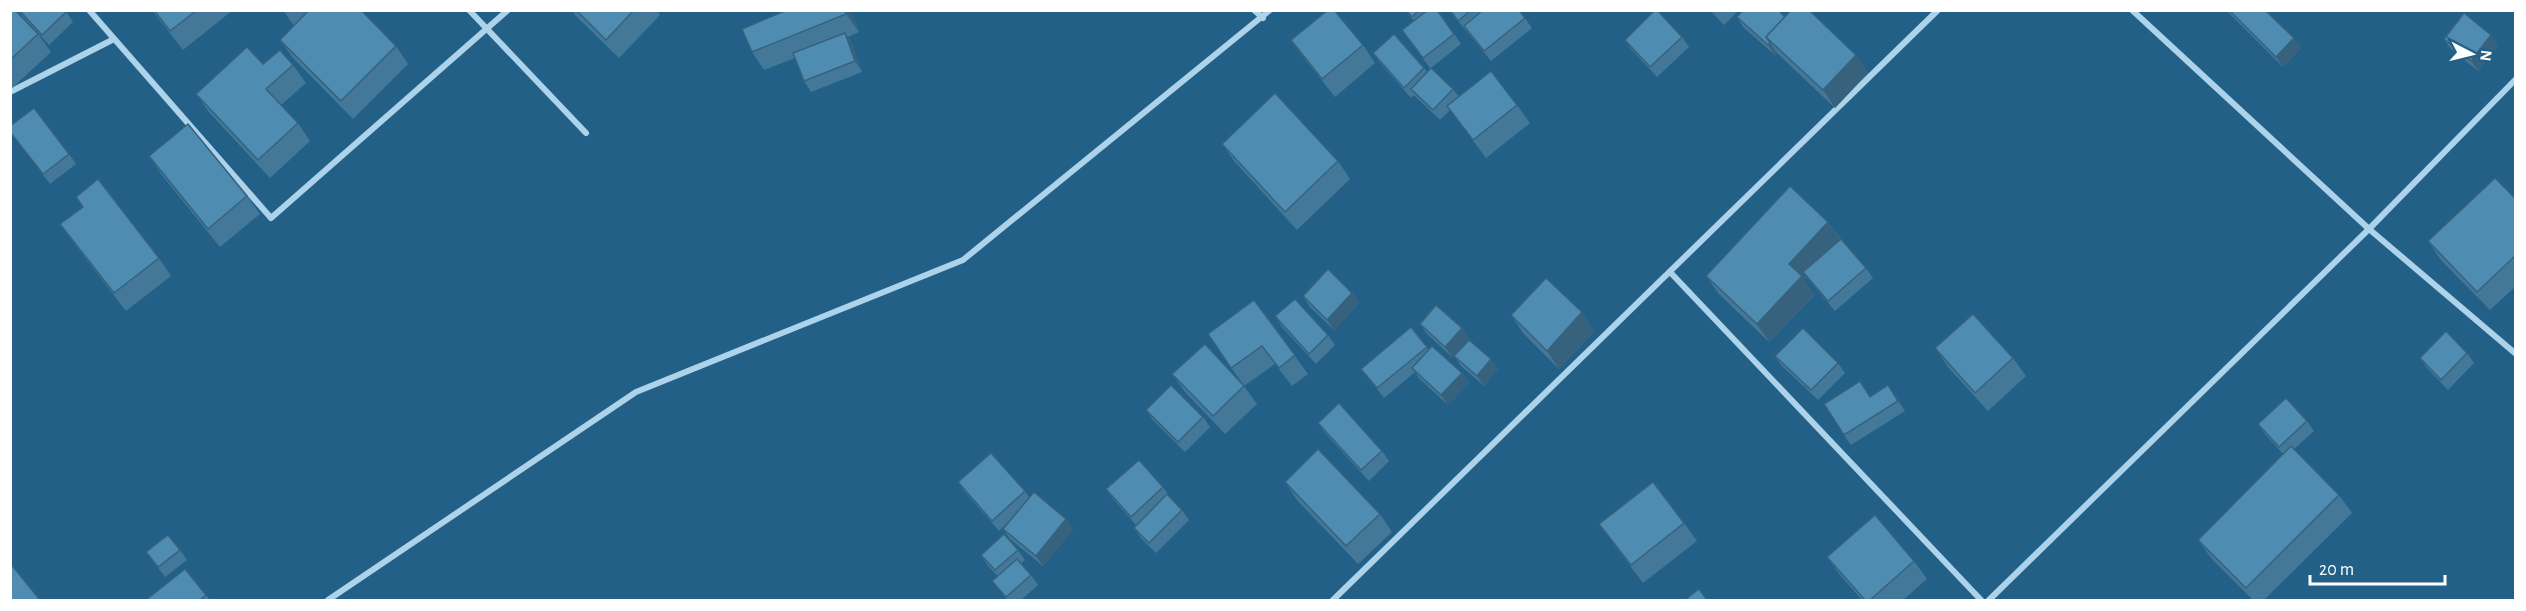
<svg xmlns="http://www.w3.org/2000/svg" width="2526" height="611" font-family="'Alegreya Sans',sans-serif">
<rect width="100%" height="100%" fill="#226087"/>
<g fill="none" stroke-linecap="round" stroke-linejoin="round">
<g stroke="#acd3ea" stroke-width="6">
<path d="M 89,10 L 271,218 L 508,10"/>
<path d="M 469,10 L 586,133"/>
<path d="M 1254,10 L 1263,18"/>
<path d="M 2132,10 L 2369,229 L 2516,354"/>
<path d="M 10,92 L 114,39"/>
<path d="M 1670,272 L 1981,600"/>
<path d="M 328,600 L 636,392 L 963,260 L 1270,10"/>
<path d="M 1333,600 L 1938,10"/>
<path d="M 1989,600 L 2369,229 L 2516,79"/>
</g>
</g>
<g fill="#447899">
<path d="M 10,10 L 38,34 L 51,52 L 10,90 Z"/>
<path d="M 17,10 L 65,10 L 73,22 L 49,45 Z"/>
<path d="M 152,10 L 233,10 L 183,50 Z"/>
<path d="M 283,10 L 361,10 L 396,46 L 408,64 L 353,119 L 293,58 L 280,40 L 294,26 Z"/>
<path d="M 572,10 L 657,10 L 660,15 L 619,58 L 575,15 Z"/>
<path d="M 851,10 L 859,32 L 848,37 L 852,43 L 862,72 L 811,92 L 804,81 L 795,58 L 764,70 L 752,52 Z"/>
<path d="M 1405,10 L 1438,10 L 1461,44 L 1431,68 L 1453,89 L 1459,97 L 1517,105 L 1530,123 L 1486,158 L 1450,110 L 1440,120 L 1418,99 L 1414,95 L 1411,98 L 1380,63 L 1373,53 L 1424,68 L 1427,72 L 1430,68 L 1402,30 L 1414,21 Z"/>
<path d="M 1449,10 L 1519,10 L 1532,28 L 1491,61 Z"/>
<path d="M 1710,10 L 1739,10 L 1724,25 Z"/>
<path d="M 2226,10 L 2265,10 L 2294,38 L 2301,48 L 2283,67 Z"/>
<path d="M 1737,17 L 1785,17 L 1856,55 L 1868,73 L 1835,108 L 1777,53 L 1775,55 L 1744,28 Z"/>
<path d="M 1682,37 L 1689,47 L 1657,77 L 1632,50 L 1625,40 Z"/>
<path d="M 2444,39 L 2498,45 L 2478,71 L 2451,49 Z"/>
<path d="M 1291,40 L 1363,45 L 1375,63 L 1335,97 L 1304,58 Z"/>
<path d="M 263,64 L 293,65 L 306,83 L 281,105 L 298,123 L 310,141 L 270,178 L 209,112 L 196,94 Z"/>
<path d="M 10,132 L 69,154 L 76,164 L 50,184 Z"/>
<path d="M 1222,144 L 1338,161 L 1350,179 L 1297,230 L 1235,162 Z"/>
<path d="M 149,156 L 247,196 L 260,214 L 220,247 L 161,174 Z"/>
<path d="M 2516,199 L 2516,286 L 2490,310 L 2441,260 L 2428,241 Z"/>
<path d="M 82,207 L 159,258 L 171,276 L 126,311 L 73,242 L 60,224 Z"/>
<path d="M 1828,222 L 1841,239 L 1866,268 L 1873,278 L 1835,311 L 1806,277 L 1804,280 L 1815,295 L 1769,342 L 1719,294 L 1706,276 Z"/>
<path d="M 1352,293 L 1359,303 L 1334,330 L 1310,307 L 1303,296 Z"/>
<path d="M 1254,300 L 1308,374 L 1292,386 L 1275,364 L 1244,386 L 1257,404 L 1225,434 L 1185,392 L 1172,374 L 1242,383 L 1208,334 Z"/>
<path d="M 1511,315 L 1595,331 L 1559,369 L 1523,333 Z"/>
<path d="M 1275,316 L 1328,335 L 1335,345 L 1316,364 L 1282,327 Z"/>
<path d="M 1420,324 L 1462,328 L 1469,338 L 1452,357 L 1427,334 Z"/>
<path d="M 1411,327 L 1429,350 L 1462,373 L 1469,383 L 1448,405 L 1419,378 L 1415,372 L 1384,398 L 1361,369 Z"/>
<path d="M 1935,348 L 2013,358 L 2026,376 L 1988,411 L 1948,367 Z"/>
<path d="M 2467,353 L 2474,363 L 2448,390 L 2427,368 L 2420,358 Z"/>
<path d="M 1454,356 L 1498,369 L 1484,386 L 1461,366 Z"/>
<path d="M 1775,356 L 1838,363 L 1845,373 L 1818,400 L 1782,366 Z"/>
<path d="M 1888,385 L 1905,411 L 1851,445 L 1844,435 L 1871,397 Z"/>
<path d="M 1146,410 L 1203,417 L 1210,427 L 1185,452 L 1153,420 Z"/>
<path d="M 2307,421 L 2314,431 L 2294,449 L 2339,495 L 2352,513 L 2264,600 L 2253,600 L 2211,558 L 2198,540 L 2283,454 L 2265,434 L 2258,424 Z"/>
<path d="M 1318,423 L 1382,451 L 1389,461 L 1369,481 L 1325,433 Z"/>
<path d="M 958,482 L 1025,491 L 1029,497 L 1066,519 L 1073,529 L 1043,566 L 1010,539 L 1003,529 L 1008,522 L 999,531 L 965,492 Z"/>
<path d="M 1285,482 L 1380,514 L 1392,532 L 1358,564 L 1297,500 Z"/>
<path d="M 1163,487 L 1170,497 L 1182,510 L 1189,520 L 1156,553 L 1141,538 L 1134,528 L 1136,525 L 1113,499 L 1106,489 Z"/>
<path d="M 1684,523 L 1697,541 L 1643,583 L 1599,524 Z"/>
<path d="M 180,550 L 187,560 L 165,577 L 146,552 Z"/>
<path d="M 1018,550 L 1025,560 L 1021,564 L 1031,575 L 1038,585 L 1021,600 L 1007,600 L 992,581 L 998,576 L 988,566 L 981,555 Z"/>
<path d="M 1827,557 L 1914,561 L 1927,579 L 1903,600 L 1862,600 L 1840,575 Z"/>
<path d="M 206,595 L 210,600 L 146,600 Z"/>
</g>
<g fill="#37627d">
<path d="M 845,10 L 851,10 L 859,32 L 846,14 Z"/>
<path d="M 845,33 L 852,43 L 862,72 L 855,61 Z"/>
<path d="M 2491,35 L 2498,45 L 2478,71 L 2471,61 Z"/>
<path d="M 2294,38 L 2301,48 L 2283,67 L 2276,57 Z"/>
<path d="M 1770,43 L 1777,53 L 1775,55 L 1768,45 Z"/>
<path d="M 1856,55 L 1868,73 L 1835,108 L 1823,90 Z"/>
<path d="M 1828,222 L 1841,240 L 1803,272 L 1806,277 L 1804,280 L 1815,295 L 1769,342 L 1757,324 L 1789,264 Z"/>
<path d="M 1352,293 L 1359,303 L 1334,330 L 1327,320 Z"/>
<path d="M 1582,312 L 1595,331 L 1559,369 L 1547,351 Z"/>
<path d="M 1462,328 L 1469,338 L 1452,357 L 1445,347 Z"/>
<path d="M 1491,359 L 1498,369 L 1484,386 L 1477,376 Z"/>
<path d="M 1462,373 L 1469,383 L 1448,405 L 1441,395 Z"/>
<path d="M 1066,519 L 1073,529 L 1043,566 L 1036,556 Z"/>
</g>
<g fill="#4f8cb2" stroke="#37627d" stroke-width="1.5">
<path d="M 10,10 L 15,10 L 38,34 L 10,60 Z"/>
<path d="M 19,10 L 65,10 L 66,12 L 42,35 Z"/>
<path d="M 154,10 L 197,10 L 170,31 Z"/>
<path d="M 309,10 L 361,10 L 396,46 L 341,101 L 280,40 Z"/>
<path d="M 576,10 L 634,10 L 606,40 Z"/>
<path d="M 787,10 L 845,10 L 846,14 L 752,52 L 742,29 Z"/>
<path d="M 1328,10 L 1334,10 L 1363,45 L 1322,79 L 1291,40 Z"/>
<path d="M 1406,10 L 1419,10 L 1412,17 Z"/>
<path d="M 1428,10 L 1437,10 L 1454,34 L 1423,58 L 1402,30 Z"/>
<path d="M 1450,10 L 1471,10 L 1458,21 Z"/>
<path d="M 1483,10 L 1519,10 L 1525,18 L 1484,51 L 1464,26 Z"/>
<path d="M 1655,10 L 1657,10 L 1682,37 L 1650,67 L 1625,40 Z"/>
<path d="M 1743,10 L 1778,10 L 1785,17 L 1766,37 L 1770,43 L 1768,45 L 1737,17 Z"/>
<path d="M 1791,10 L 1809,10 L 1856,55 L 1823,90 L 1766,37 Z"/>
<path d="M 2229,10 L 2265,10 L 2294,38 L 2276,57 Z"/>
<path d="M 2464,13 L 2491,35 L 2471,61 L 2444,39 Z"/>
<path d="M 845,33 L 855,61 L 804,81 L 793,53 Z"/>
<path d="M 1394,34 L 1424,68 L 1404,88 L 1373,53 Z"/>
<path d="M 247,47 L 263,64 L 280,50 L 293,65 L 266,89 L 298,123 L 258,160 L 196,94 Z"/>
<path d="M 1431,68 L 1453,89 L 1433,110 L 1411,89 Z"/>
<path d="M 1491,71 L 1517,105 L 1473,140 L 1447,106 Z"/>
<path d="M 1275,93 L 1338,161 L 1285,212 L 1222,144 Z"/>
<path d="M 34,108 L 69,154 L 43,174 L 10,132 L 10,126 Z"/>
<path d="M 188,124 L 247,196 L 208,229 L 149,156 Z"/>
<path d="M 2495,178 L 2516,199 L 2516,255 L 2477,292 L 2428,241 Z"/>
<path d="M 98,179 L 159,258 L 114,293 L 60,224 L 83,207 L 76,197 Z"/>
<path d="M 1790,186 L 1828,222 L 1789,264 L 1802,276 L 1757,324 L 1706,276 Z"/>
<path d="M 1841,239 L 1866,268 L 1828,301 L 1803,272 Z"/>
<path d="M 1328,269 L 1352,293 L 1327,320 L 1303,296 Z"/>
<path d="M 1546,278 L 1582,312 L 1547,351 L 1511,315 Z"/>
<path d="M 1295,299 L 1328,335 L 1309,354 L 1275,316 Z"/>
<path d="M 1254,300 L 1295,355 L 1279,368 L 1262,346 L 1231,368 L 1208,334 Z"/>
<path d="M 1436,305 L 1462,328 L 1445,347 L 1420,324 Z"/>
<path d="M 1973,314 L 2013,358 L 1975,393 L 1935,348 Z"/>
<path d="M 1411,327 L 1427,347 L 1377,388 L 1361,369 Z"/>
<path d="M 1803,328 L 1838,363 L 1811,390 L 1775,356 Z"/>
<path d="M 2446,331 L 2467,353 L 2441,380 L 2420,358 Z"/>
<path d="M 1469,340 L 1491,359 L 1477,376 L 1454,356 Z"/>
<path d="M 1205,344 L 1244,386 L 1213,416 L 1172,374 Z"/>
<path d="M 1432,346 L 1462,373 L 1441,395 L 1412,368 Z"/>
<path d="M 1860,381 L 1870,397 L 1888,385 L 1898,401 L 1844,435 L 1824,404 Z"/>
<path d="M 1171,385 L 1203,417 L 1178,442 L 1146,410 Z"/>
<path d="M 2286,398 L 2307,421 L 2279,447 L 2258,424 Z"/>
<path d="M 1339,403 L 1382,451 L 1361,470 L 1318,423 Z"/>
<path d="M 2291,446 L 2339,495 L 2246,588 L 2198,540 Z"/>
<path d="M 1318,449 L 1380,514 L 1346,546 L 1285,482 Z"/>
<path d="M 991,453 L 1025,491 L 992,521 L 958,482 Z"/>
<path d="M 1139,460 L 1163,487 L 1131,517 L 1106,489 Z"/>
<path d="M 1653,482 L 1684,523 L 1631,565 L 1599,524 Z"/>
<path d="M 1034,492 L 1066,519 L 1036,556 L 1003,529 Z"/>
<path d="M 1167,494 L 1182,510 L 1149,543 L 1134,528 Z"/>
<path d="M 1875,515 L 1914,561 L 1870,600 L 1865,600 L 1827,557 Z"/>
<path d="M 1004,534 L 1018,550 L 995,570 L 981,555 Z"/>
<path d="M 168,535 L 180,550 L 158,567 L 146,552 Z"/>
<path d="M 1017,559 L 1031,575 L 1006,597 L 992,581 Z"/>
<path d="M 10,563 L 40,600 L 10,600 Z"/>
<path d="M 185,569 L 206,595 L 200,600 L 146,600 Z"/>
<path d="M 1699,589 L 1707,600 L 1685,600 Z"/>
</g>
<rect width="2526" height="611" fill="none" stroke="#ffffff" stroke-width="24"/>
<g transform="translate(2472 54) rotate(97)" stroke="#226087" stroke-width="4.5" paint-order="stroke">
<path d="M0-4.5L10 22L0 15L-10 22Z" fill="#ffffff"/>
<text y="-9" font-size="16" font-weight="bold" text-anchor="middle" fill="#ffffff">N</text>
</g>
<path d="M2310 575v9h135v-9" fill="none" stroke="#ffffff" stroke-width="3"/>
<text x="2319" y="575" font-size="18" fill="#ffffff" stroke="#226087" stroke-width="4.5" paint-order="stroke">20 m</text>
</svg>
